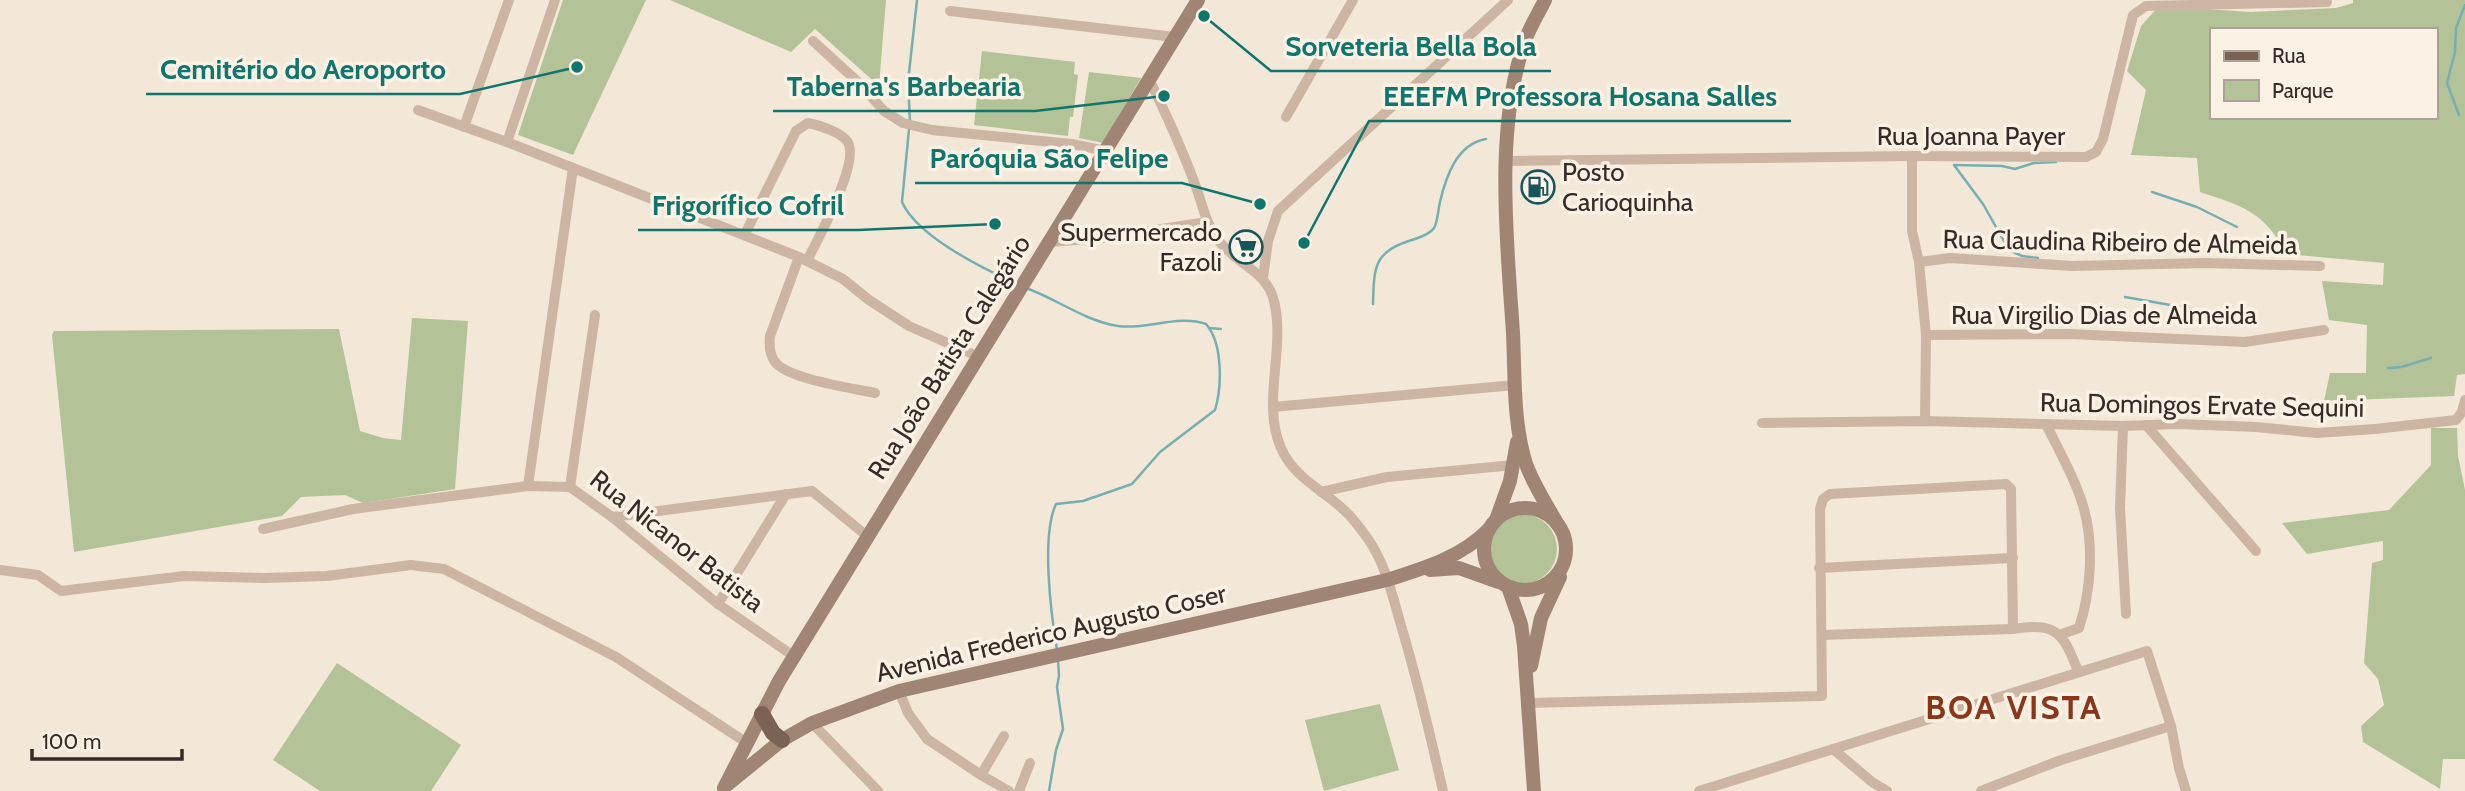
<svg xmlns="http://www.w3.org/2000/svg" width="2465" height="791" font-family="Cabin,sans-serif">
<rect width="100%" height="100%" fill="#f3e7d8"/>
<g fill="#b4c397" fill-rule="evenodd">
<path d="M 563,0 L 646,0 L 573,155 L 518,135 Z"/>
<path d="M 670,0 L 886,0 L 879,86 L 815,29 L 791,52 Z"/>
<path d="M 2353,0 L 2465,0 L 2465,374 L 2457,375 L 2454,396 L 2324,401 L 2330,373 L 2366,373 L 2367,325 L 2329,320 L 2322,281 L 2383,285 L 2384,263 L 2286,254 C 2266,212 2240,205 2200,192 L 2197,158 L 2131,155 L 2146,90 L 2127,71 L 2141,26 L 2159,6 L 2251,12 L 2336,8 L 2353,3 ZM 2211,30 L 2435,30 L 2435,117 L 2211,117 Z"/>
<path d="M 982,51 L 1075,62 L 1074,74 L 1078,75 L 1073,117 L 1070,117 L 1068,136 L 974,125 Z"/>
<path d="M 1089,72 L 1141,78 L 1103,143 L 1079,138 Z"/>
<path d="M 412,318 L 468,321 L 455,489 L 363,503 L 345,495 L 301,497 L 282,516 L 74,552 L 52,335 L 54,331 L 339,329 L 360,431 L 383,438 L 401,440 Z"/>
<path d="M 2431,428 L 2457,428 L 2458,456 L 2465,490 L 2465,759 L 2443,759 L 2440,789 L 2363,742 L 2361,726 L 2384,705 L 2378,679 L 2364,663 L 2372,563 L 2383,560 L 2383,541 L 2307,554 L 2282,523 L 2389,510 L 2431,465 Z"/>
<circle cx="1522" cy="549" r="35"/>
<path d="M 337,663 L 461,745 L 431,791 L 320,791 L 273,760 Z"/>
<path d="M 1380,704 L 1399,770 L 1324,791 L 1305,720 Z"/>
</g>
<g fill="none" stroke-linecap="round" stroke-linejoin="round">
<g stroke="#75afb2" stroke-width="2.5">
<path d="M 2459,115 L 2447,83 L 2455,52 L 2456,28 L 2465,5"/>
<path d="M 910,122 L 908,82 L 917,0"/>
<path d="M 909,129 L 902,202 C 917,236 984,269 1017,284"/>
<path d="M 1954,165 L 1983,204 L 2009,250 L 2022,256 L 2038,258"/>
<path d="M 1955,165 L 2002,166 L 2015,169 L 2034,163 L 2056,162"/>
<path d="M 2152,192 L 2197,207 L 2237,227"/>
<path d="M 1026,288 C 1057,299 1085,321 1118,326 C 1147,330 1178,314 1206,324 C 1223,343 1222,387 1215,410 L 1160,452 L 1132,484 L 1083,501 L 1056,504 C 1041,536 1051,614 1057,650"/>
<path d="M 2125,297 L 2193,309 L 2219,320"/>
<path d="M 1373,304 C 1374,265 1374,251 1415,239 C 1421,237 1430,234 1434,228 C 1438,221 1438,210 1440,202 C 1446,176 1457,144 1486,139"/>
<path d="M 1209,328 L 1221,329"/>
<path d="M 2388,368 L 2401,367 L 2431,358"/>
<path d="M 1049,791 L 1056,750 L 1063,729 L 1057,687 L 1059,676 L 1058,660"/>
</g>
<g stroke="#ccb6a3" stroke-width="10">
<path d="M 950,11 L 1175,37"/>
<path d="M 813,41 L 858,82 L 884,111 L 903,123 L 932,130 L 1072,144 L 1106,151"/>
<path d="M 1150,81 C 1167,116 1183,151 1196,187 C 1203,206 1206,225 1219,241 C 1236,264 1267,271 1274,301 C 1286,349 1261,402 1281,448 C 1294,478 1322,489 1344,510 C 1353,518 1361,529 1368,539 C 1385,563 1392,594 1400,622 C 1417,678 1430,734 1443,791"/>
<path d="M 418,110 L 507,142 L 799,257 L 843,279 L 869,300 L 909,326 L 977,356"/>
<path d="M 1286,117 L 1353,0"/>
<path d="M 464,127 L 509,0"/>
<path d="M 507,142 L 555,0"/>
<path d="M 1912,156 L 1912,231 L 1919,262 L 1926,335 L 1925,421"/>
<path d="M 1506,161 L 1912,156 L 2086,157 L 2096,152 L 2103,139 L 2133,15 L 2146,6 L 2327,2"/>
<path d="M 745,234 L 796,131 L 808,123 C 819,125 840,132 847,141 C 862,160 817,240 807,261"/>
<path d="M 1049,242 L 1104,238 L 1207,222"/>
<path d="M 799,257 L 770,336 C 769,345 769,354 775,362 C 788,379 852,388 875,393"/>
<path d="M 1919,262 L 1950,258 L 2072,266 L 2205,263 L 2320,266"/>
<path d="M 1263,278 L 1268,241 L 1278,211 L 1508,0"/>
<path d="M 1926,335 L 2069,334 L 2245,342 L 2324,330"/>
<path d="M 1273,407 L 1515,385"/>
<path d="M 1762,423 L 1925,421 L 2123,426 L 2178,424 L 2256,427 L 2317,433 L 2375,429 L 2456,420 L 2462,412 L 2465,400"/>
<path d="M 2046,424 C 2059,451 2076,480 2084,509 C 2094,546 2091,591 2079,628 L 2059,635"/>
<path d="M 2146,425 L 2256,551"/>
<path d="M 2123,426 L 2120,508 L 2126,614"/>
<path d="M 528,486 L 573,168"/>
<path d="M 570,487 L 595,315"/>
<path d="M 1321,492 L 1387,477 L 1514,465"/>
<path d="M 612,517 L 812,491 L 867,536"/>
<path d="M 263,529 L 353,509 L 528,486 L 570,487 L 612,517 L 718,604 L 795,657"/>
<path d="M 1819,568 L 2013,558"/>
<path d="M 0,570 L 38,575 L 61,591 L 184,576 L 264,578 L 327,576 L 411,565 L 444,569 L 616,657 L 747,743"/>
<path d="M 718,604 L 786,494"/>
<path d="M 1822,635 L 2013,629 C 2057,622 2063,633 2078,671"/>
<path d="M 899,691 L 908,713 L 927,739 L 981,775 L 1009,791"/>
<path d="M 1529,703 L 1822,696 L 1820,509 L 1823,499 L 1830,494 L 2006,484 L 2011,489 L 2013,629"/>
<path d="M 812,723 L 878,791"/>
<path d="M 1833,749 L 1872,782 L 1887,791"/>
<path d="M 981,775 L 1004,736"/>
<path d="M 1019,791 L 1030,763"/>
<path d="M 1699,791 L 2147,651 L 2171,726 L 2179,768 L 2186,791"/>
<path d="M 1981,791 L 2061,760 L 2171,726"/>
</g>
<g stroke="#a08574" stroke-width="14">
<path d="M 1545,0 C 1539,12 1531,25 1526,38 C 1494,126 1507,241 1513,333 C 1515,375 1513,423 1526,464 C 1534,486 1547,505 1558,525"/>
<circle cx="1525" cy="549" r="41"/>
<path d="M 1496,520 L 1510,481 L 1517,442"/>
<path d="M 1430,570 L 1459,568 L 1498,582"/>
<path d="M 1508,587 L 1521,624 L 1524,646 L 1534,791"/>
<path d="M 1531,666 L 1541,618 L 1560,577"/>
<path d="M 728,784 L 782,740 L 812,723 L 899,691 L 1387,580 C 1425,568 1462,557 1490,528"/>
<path d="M 724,788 L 779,681 L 1198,0"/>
</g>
<path stroke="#7a6255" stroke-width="16" d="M 762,714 L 773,733 L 782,740"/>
</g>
<defs>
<symbol id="fuel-ring" viewBox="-11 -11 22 22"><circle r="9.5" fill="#fbf1e4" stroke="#18565b" stroke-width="1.5"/><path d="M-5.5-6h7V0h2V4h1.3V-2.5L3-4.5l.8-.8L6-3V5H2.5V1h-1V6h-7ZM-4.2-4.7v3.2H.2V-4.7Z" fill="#18565b"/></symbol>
<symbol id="supermarket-ring" viewBox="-11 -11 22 22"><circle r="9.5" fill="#fbf1e4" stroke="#18565b" stroke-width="1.5"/><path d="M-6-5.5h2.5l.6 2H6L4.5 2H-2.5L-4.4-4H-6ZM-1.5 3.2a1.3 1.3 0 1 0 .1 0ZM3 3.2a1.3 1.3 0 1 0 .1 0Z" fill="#18565b"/></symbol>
</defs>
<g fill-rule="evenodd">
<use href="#fuel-ring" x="1519" y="168" width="38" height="38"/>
<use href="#supermarket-ring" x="1227" y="228" width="38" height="38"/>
</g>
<g text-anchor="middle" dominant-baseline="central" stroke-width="7" stroke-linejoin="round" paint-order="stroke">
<g font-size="26" fill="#362b26" stroke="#fbf1e4">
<text x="1971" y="136">Rua Joanna Payer</text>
<text transform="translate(2120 242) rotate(1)">Rua Claudina Ribeiro de Almeida</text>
<text x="2104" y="315">Rua Virgilio Dias de Almeida</text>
<text transform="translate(949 357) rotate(-58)">Rua João Batista Calegário</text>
<text transform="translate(2202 405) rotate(1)">Rua Domingos Ervate Sequini</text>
<text transform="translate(677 541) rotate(38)">Rua Nicanor Batista</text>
<text transform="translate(1051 633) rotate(-13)">Avenida Frederico Augusto Coser</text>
</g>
<g font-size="26" fill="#362b26" stroke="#fbf1e4" text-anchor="start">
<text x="1562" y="172">Posto<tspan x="1562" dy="30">Carioquinha</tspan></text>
<text x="1222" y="232" text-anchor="end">Supermercado<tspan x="1222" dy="30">Fazoli</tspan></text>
</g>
<g font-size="33" font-weight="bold" letter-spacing="2" fill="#8c3518" stroke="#fbf1e4">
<text x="2014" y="707">BOA VISTA</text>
</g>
</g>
<path fill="none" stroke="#0f766e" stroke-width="2.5" d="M1204 16L1271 71H1551M577 67L460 94H146M1164 96L1035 111H773M1304 243L1369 121H1791M1260 204L1182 183H915M995 224L858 230H638"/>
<g fill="#0f766e" stroke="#fbf1e4" stroke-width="2.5">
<circle cx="1204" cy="16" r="7"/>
<circle cx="577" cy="67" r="7"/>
<circle cx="1164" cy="96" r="7"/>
<circle cx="1304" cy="243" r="7"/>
<circle cx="1260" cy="204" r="7"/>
<circle cx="995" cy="224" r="7"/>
</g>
<g font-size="28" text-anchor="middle" font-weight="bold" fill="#0f766e" stroke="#fbf1e4" stroke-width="7" stroke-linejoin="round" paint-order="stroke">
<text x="1411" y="56">Sorveteria Bella Bola</text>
<text x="303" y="79">Cemitério do Aeroporto</text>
<text x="904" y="96">Taberna's Barbearia</text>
<text x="1580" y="106">EEEFM Professora Hosana Salles</text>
<text x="1049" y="168">Paróquia São Felipe</text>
<text x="748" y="215">Frigorífico Cofril</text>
</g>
<rect x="2210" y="28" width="228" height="91" fill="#fbf1e4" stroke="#aca298" stroke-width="2"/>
<rect x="2224" y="51" width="35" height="10" fill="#7a6255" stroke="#aca298" stroke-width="2"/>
<text x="2272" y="63" font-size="21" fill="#362b26">Rua</text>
<rect x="2224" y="80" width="35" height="21" fill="#b4c397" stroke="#aca298" stroke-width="2"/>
<text x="2272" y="98" font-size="21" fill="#362b26">Parque</text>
<path d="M32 749v10h150v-10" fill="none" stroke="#362b26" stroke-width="3.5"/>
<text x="42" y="749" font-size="21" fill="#362b26" stroke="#fbf1e4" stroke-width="5" paint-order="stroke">100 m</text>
</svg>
